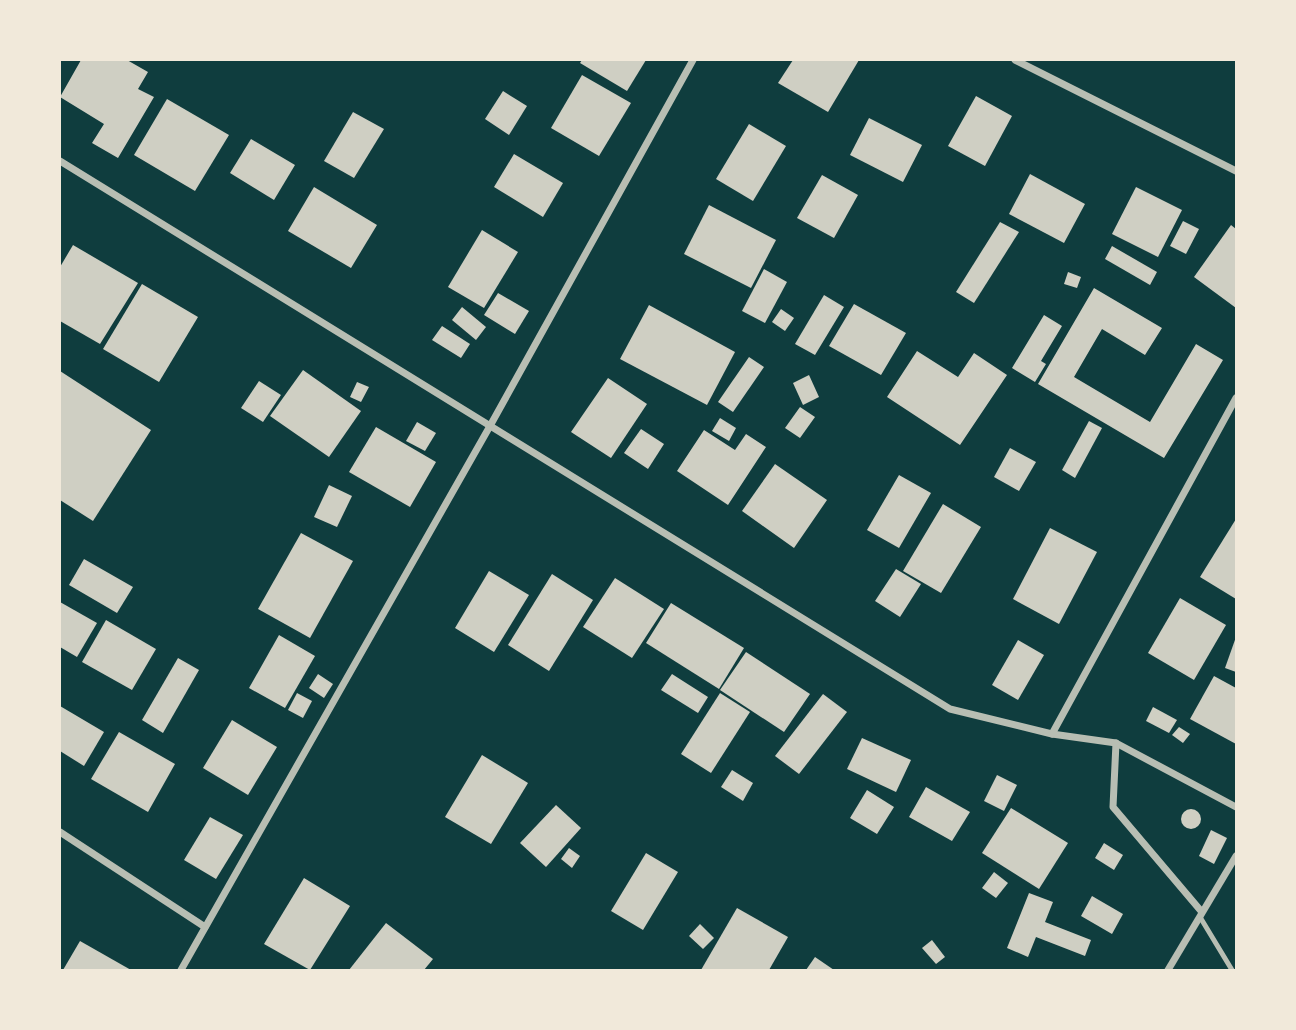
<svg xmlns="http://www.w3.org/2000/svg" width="1296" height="1030" font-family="'Titillium Web',sans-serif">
<rect width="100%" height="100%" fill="#0f3d3e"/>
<g fill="#cfcfc3">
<path d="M 81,60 L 127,60 L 148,72 L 138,89 L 154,97 L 118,158 L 92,143 L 104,124 L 60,97 Z"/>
<path d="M 582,60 L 646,60 L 627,91 L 580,63 Z"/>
<path d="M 793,60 L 859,60 L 828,112 L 778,83 Z"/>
<path d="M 582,75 L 631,103 L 599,156 L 551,128 Z"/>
<path d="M 503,91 L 527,106 L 509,135 L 485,119 Z"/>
<path d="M 976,96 L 1012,116 L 985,166 L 948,146 Z"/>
<path d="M 167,99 L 229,135 L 195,191 L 134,155 Z"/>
<path d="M 353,112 L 384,129 L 354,178 L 324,161 Z"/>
<path d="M 869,118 L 922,145 L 903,182 L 850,155 Z"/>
<path d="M 749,124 L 786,146 L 753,201 L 716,179 Z"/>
<path d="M 251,139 L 295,165 L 274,200 L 230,173 Z"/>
<path d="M 514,154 L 563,183 L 543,217 L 494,187 Z"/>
<path d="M 1030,174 L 1085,204 L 1064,243 L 1009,214 Z"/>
<path d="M 822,175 L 858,195 L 834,238 L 797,218 Z"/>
<path d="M 314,187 L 377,225 L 351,268 L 288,231 Z"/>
<path d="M 1136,187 L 1182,210 L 1158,257 L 1112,234 Z"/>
<path d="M 709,205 L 776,240 L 751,288 L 684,254 Z"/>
<path d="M 1183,221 L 1199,229 L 1186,254 L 1170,246 Z"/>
<path d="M 1000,222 L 1019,232 L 974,303 L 956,292 Z"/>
<path d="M 1231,225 L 1236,229 L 1236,308 L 1194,277 Z"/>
<path d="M 482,230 L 518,252 L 484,308 L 448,287 Z"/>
<path d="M 73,245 L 138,283 L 100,344 L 60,321 L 60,267 Z"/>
<path d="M 1112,246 L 1157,272 L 1150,285 L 1105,259 Z"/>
<path d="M 764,269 L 787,282 L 765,323 L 742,311 Z"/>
<path d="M 1068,272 L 1081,277 L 1077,288 L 1064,284 Z"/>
<path d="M 142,284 L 198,317 L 159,382 L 103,349 Z"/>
<path d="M 1094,288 L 1162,328 L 1145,355 L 1102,329 L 1074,377 L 1150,422 L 1196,344 L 1223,360 L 1164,458 L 1038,384 Z"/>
<path d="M 498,293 L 529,311 L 515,334 L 484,315 Z"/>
<path d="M 824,295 L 844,307 L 815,355 L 795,344 Z"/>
<path d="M 854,304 L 906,333 L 881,375 L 829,346 Z"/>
<path d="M 649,305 L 735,352 L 707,405 L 620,359 Z"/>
<path d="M 462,307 L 486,327 L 476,340 L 452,320 Z"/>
<path d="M 781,309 L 794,318 L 785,331 L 772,322 Z"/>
<path d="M 1044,315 L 1062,326 L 1041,361 L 1046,364 L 1035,382 L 1012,368 Z"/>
<path d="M 442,326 L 470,344 L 461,358 L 432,340 Z"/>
<path d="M 917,351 L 958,377 L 974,353 L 1007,375 L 960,445 L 887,397 Z"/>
<path d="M 749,357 L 764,367 L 733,412 L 718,402 Z"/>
<path d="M 303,370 L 361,411 L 329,457 L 270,416 Z"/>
<path d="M 60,371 L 151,430 L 93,521 L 60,500 Z"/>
<path d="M 809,375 L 819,397 L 803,405 L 793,383 Z"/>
<path d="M 608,378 L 647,404 L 611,458 L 571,432 Z"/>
<path d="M 259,381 L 281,395 L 263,422 L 241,408 Z"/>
<path d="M 357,382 L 369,387 L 361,402 L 350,397 Z"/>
<path d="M 800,407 L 815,417 L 800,438 L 785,428 Z"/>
<path d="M 720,418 L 736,428 L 729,441 L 712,431 Z"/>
<path d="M 1089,421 L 1102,428 L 1075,478 L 1062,470 Z"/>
<path d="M 417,422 L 436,433 L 425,451 L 406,441 Z"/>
<path d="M 376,427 L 436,462 L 410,507 L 349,472 Z"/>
<path d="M 641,429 L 664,444 L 648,469 L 624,453 Z"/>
<path d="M 704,430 L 735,450 L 746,434 L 766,447 L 728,505 L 677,471 Z"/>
<path d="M 1010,448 L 1036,462 L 1019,491 L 994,477 Z"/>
<path d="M 775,464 L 827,500 L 794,548 L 742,511 Z"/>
<path d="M 899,475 L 931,493 L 899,548 L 867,530 Z"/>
<path d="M 329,485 L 352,496 L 337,527 L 314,517 Z"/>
<path d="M 943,504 L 981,527 L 941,593 L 903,571 Z"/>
<path d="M 1236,519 L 1236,599 L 1200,577 Z"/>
<path d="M 1050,528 L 1097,552 L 1059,624 L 1013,599 Z"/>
<path d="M 301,533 L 353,561 L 310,638 L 258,609 Z"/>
<path d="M 84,559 L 133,587 L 117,613 L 69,585 Z"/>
<path d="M 896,569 L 921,584 L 900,617 L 875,601 Z"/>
<path d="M 489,571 L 529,595 L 494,652 L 455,628 Z"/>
<path d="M 552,574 L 593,600 L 549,671 L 508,645 Z"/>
<path d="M 615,578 L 664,609 L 632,658 L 583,627 Z"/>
<path d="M 1180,598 L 1226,625 L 1194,680 L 1148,653 Z"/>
<path d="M 60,602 L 97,623 L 77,657 L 60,647 Z"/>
<path d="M 671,603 L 744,648 L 719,689 L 646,643 Z"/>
<path d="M 106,620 L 156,649 L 132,690 L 82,662 Z"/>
<path d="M 279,635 L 315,656 L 285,708 L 249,688 Z"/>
<path d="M 1236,637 L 1236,672 L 1225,668 Z"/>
<path d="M 1018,640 L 1044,655 L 1018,700 L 992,685 Z"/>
<path d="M 746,652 L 810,694 L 784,732 L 720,690 Z"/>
<path d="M 178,658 L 199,670 L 163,733 L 142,720 Z"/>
<path d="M 318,674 L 333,684 L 324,698 L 309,688 Z"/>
<path d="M 672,674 L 708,697 L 698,713 L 661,690 Z"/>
<path d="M 1214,676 L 1236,688 L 1236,744 L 1190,719 Z"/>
<path d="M 297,693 L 312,701 L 303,718 L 288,710 Z"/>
<path d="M 720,693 L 750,712 L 711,773 L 681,754 Z"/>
<path d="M 823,694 L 847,712 L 799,774 L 775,756 Z"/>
<path d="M 60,706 L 104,732 L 84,766 L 60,751 Z"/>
<path d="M 1153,707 L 1177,720 L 1169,733 L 1146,721 Z"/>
<path d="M 232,720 L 277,747 L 248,795 L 203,768 Z"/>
<path d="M 1179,727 L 1190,734 L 1183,743 L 1172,735 Z"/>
<path d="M 119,732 L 175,764 L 148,812 L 91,779 Z"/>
<path d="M 862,738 L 911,760 L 896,792 L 847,769 Z"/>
<path d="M 482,755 L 528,783 L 491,844 L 445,817 Z"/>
<path d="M 732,770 L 753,783 L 743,801 L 721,787 Z"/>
<path d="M 997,775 L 1017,785 L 1004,811 L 984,801 Z"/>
<path d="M 926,787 L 970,812 L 952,841 L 909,817 Z"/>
<path d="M 867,790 L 894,807 L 877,834 L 850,818 Z"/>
<path d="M 556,805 L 581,828 L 546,867 L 520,843 Z"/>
<path d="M 1011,808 L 1068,843 L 1039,889 L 982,853 Z"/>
<circle cx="1191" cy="819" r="10"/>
<path d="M 210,817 L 243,835 L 216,879 L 184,860 Z"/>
<path d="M 1211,830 L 1227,838 L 1214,864 L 1199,856 Z"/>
<path d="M 1104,843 L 1123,855 L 1114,870 L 1095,858 Z"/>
<path d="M 569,848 L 580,856 L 572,868 L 561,859 Z"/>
<path d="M 646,853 L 678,872 L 643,930 L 611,911 Z"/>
<path d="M 994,872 L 1008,883 L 996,898 L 982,888 Z"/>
<path d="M 304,878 L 350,906 L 310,970 L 264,944 Z"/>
<path d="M 1029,893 L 1053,902 L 1045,922 L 1091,940 L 1085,956 L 1036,937 L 1028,957 L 1007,948 Z"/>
<path d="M 1092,896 L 1123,914 L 1112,934 L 1081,916 Z"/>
<path d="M 737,908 L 788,937 L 769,970 L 701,970 Z"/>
<path d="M 386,923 L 433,959 L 424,970 L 349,970 Z"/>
<path d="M 700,924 L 714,938 L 703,949 L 689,936 Z"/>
<path d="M 932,940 L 945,957 L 936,964 L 922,948 Z"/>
<path d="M 80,941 L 131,970 L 63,970 Z"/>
<path d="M 815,957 L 834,970 L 806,970 Z"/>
</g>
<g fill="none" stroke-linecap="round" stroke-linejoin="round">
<path stroke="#b8beb3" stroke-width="5" d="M 1200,917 L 1232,970"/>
<g stroke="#b8beb3" stroke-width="7">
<path d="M 1015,60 L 1236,171"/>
<path d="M 60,161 L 950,709 L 1052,734 L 1116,743 L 1236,807"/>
<path d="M 1052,734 L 1236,398"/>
<path d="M 1116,743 L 1113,807 L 1201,911"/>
<path d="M 60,832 L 205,927"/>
<path d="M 181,970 L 490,426 L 693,60"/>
<path d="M 1168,970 L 1236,856"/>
</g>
</g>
<rect width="1296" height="1030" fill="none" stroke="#f1e9da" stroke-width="122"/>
</svg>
